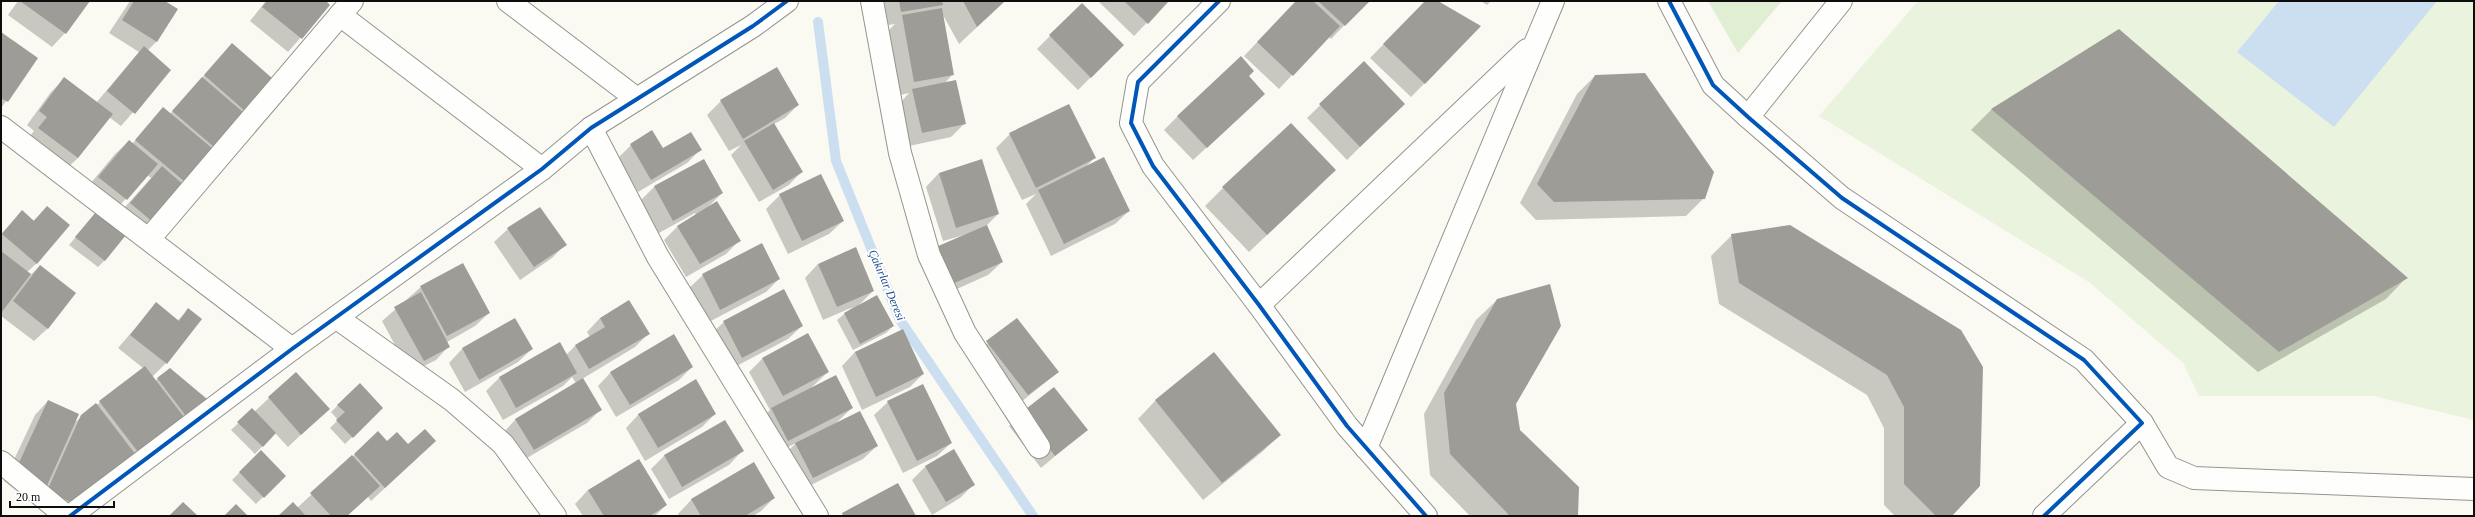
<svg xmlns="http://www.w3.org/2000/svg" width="2475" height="517" font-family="Georgia,serif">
<rect width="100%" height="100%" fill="#fafaf2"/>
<path fill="#e0eed4" d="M 1708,1 L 1782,1 L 1738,53 Z"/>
<path fill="#eaf3dd" d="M 1918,1 L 2474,1 L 2474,420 L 2373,396 L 2199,396 L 2183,363 L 2089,282 L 1819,116 Z"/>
<path fill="#ccdff1" d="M 2279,1 L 2437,1 L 2334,127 L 2237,52 Z"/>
<g fill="#0003">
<path d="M 18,1 L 88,1 L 65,33 L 52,47 L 8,15 Z"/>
<path d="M 130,1 L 163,1 L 157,41 L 147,51 L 170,70 L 121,126 L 109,117 L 78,158 L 64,171 L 25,142 L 34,131 L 27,125 L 51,92 L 64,79 L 96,103 L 139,52 L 109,33 Z"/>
<path d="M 266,1 L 326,1 L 329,5 L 288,52 L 250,21 Z"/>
<path d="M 884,1 L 1005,1 L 959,44 L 943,15 L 953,74 L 945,83 L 964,124 L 951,137 L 909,146 L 900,103 L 909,93 L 900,95 L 889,30 L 895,24 L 888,25 Z"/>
<path d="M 1098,1 L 1168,1 L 1134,36 Z"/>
<path d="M 1296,1 L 1368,1 L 1331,39 L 1328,36 L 1279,89 L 1244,56 Z"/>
<path d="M 1426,1 L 1436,1 L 1480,27 L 1411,97 L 1370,58 Z"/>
<path d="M 1481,1 L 1491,1 L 1487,5 Z"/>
<path d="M 1082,4 L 1123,45 L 1078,90 L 1037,49 Z"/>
<path d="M 1,33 L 37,59 L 1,108 Z"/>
<path d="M 232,44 L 272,79 L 140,236 L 117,216 L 151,178 L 147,175 L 113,213 L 85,190 L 115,154 L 129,141 L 132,144 L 164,108 L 170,114 Z"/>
<path d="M 1364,63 L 1390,117 L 1347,160 L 1307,118 Z"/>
<path d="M 1247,76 L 1251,107 L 1193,160 L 1164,130 L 1178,116 Z"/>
<path d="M 1595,76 L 1704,198 L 1686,216 L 1536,220 L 1520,203 L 1577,94 Z"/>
<path d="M 721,101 L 798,105 L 785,118 L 774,124 L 802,171 L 789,185 L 759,202 L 731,155 L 741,145 L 729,151 L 707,115 Z"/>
<path d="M 1068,105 L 1094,158 L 1085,168 L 1129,211 L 1115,224 L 1051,256 L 1026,204 L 1036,194 L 1022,200 L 996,148 L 1010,134 Z"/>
<path d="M 1992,109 L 2406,278 L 2386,299 L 2258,372 L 1971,130 Z"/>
<path d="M 631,145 L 663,150 L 700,150 L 687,163 L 638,192 L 618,158 Z"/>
<path d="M 703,160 L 722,193 L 708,207 L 740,240 L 726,254 L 686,277 L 664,240 L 678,226 L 696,215 L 695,213 L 659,233 L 641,200 L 654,187 Z"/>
<path d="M 939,173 L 998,214 L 986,226 L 1002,262 L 988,275 L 939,297 L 968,234 L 943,241 L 926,187 Z"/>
<path d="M 1223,188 L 1317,188 L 1249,252 L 1205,206 Z"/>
<path d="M 780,195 L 843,221 L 829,234 L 788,254 L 766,209 Z"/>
<path d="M 47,207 L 37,263 L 27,272 L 26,279 L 40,266 L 48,328 L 34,341 L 1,316 L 1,234 L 22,211 L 33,221 Z"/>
<path d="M 96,213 L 105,260 L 98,267 L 69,245 Z"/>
<path d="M 508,229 L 565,245 L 552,258 L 520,280 L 494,242 Z"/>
<path d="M 1732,235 L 1960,330 L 1951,516 L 1895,516 L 1884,505 L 1884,428 L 1867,395 L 1719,304 L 1711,256 Z"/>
<path d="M 818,264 L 873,291 L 858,306 L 893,326 L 886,333 L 853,350 L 837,320 L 853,307 L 823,320 L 805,278 Z"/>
<path d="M 703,275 L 779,279 L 766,292 L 707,323 L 689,288 Z"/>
<path d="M 421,287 L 489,313 L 475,326 L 447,342 L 449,346 L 436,360 L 410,373 L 382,321 Z"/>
<path d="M 1497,300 L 1519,430 L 1577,516 L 1470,516 L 1430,475 L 1424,414 L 1476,320 Z"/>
<path d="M 156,304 L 177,321 L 188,310 L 166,363 L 152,377 L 155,381 L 170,369 L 199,406 L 58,516 L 34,504 L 38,495 L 31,502 L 4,481 L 35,415 L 48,401 L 74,423 L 143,368 L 118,348 Z"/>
<path d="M 600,318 L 648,334 L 635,347 L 582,379 L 600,410 L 587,423 L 520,462 L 503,433 L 516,419 L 576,383 L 572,377 L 563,386 L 503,420 L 486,391 L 499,378 L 559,343 L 566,355 L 575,346 L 590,337 L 587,332 Z"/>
<path d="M 514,319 L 532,349 L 518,362 L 465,392 L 449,363 L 462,349 Z"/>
<path d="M 1017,319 L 1058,372 L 1014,408 L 973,355 Z"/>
<path d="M 724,322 L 802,326 L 788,339 L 729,370 L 710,335 Z"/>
<path d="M 903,330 L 923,374 L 910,387 L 862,410 L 842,366 L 855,352 Z"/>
<path d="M 1214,353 L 1280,435 L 1262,452 L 1203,500 L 1138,419 L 1155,401 Z"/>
<path d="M 762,359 L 828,372 L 811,388 L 852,408 L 836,423 L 877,446 L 863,459 L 799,491 L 782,457 L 796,443 L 774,454 L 758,422 L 770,410 L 749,372 Z"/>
<path d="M 692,367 L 679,380 L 616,417 L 598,386 L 611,372 Z"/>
<path d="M 296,373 L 328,409 L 288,447 L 275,433 L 255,454 L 231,430 L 252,410 L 254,412 Z"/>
<path d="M 888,402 L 951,443 L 937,456 L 903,473 L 874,415 Z"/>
<path d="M 338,405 L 382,408 L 345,444 L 330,428 L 338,420 L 331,412 Z"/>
<path d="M 1022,412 L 1086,430 L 1041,468 L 1009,426 Z"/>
<path d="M 639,414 L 715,414 L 702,427 L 645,461 L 626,428 Z"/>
<path d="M 378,433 L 387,443 L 407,445 L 435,441 L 371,501 L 368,497 L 347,516 L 280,516 L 297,508 Z"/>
<path d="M 953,450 L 973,485 L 960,498 L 932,515 L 912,480 L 925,467 Z"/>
<path d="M 742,451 L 729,465 L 669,499 L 651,469 L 665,455 Z"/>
<path d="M 260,452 L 284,476 L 256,504 L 232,480 Z"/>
<path d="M 753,463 L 774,498 L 761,511 L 753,516 L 679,516 L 678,514 L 691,500 Z"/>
<path d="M 588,490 L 666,505 L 655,516 L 583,516 L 575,504 Z"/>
</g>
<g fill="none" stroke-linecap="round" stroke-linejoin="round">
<path stroke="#ccdff1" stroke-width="10" d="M 818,22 L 836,161 L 900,320 L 1033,516"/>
</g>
<g fill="#9d9c97">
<path d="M 20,1 L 90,1 L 66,34 Z"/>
<path d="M 134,1 L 165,1 L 178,9 L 157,42 L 122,20 Z"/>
<path d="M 267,1 L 326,1 L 330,5 L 302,39 L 262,7 Z"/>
<path d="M 899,1 L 942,1 L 943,5 L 901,12 Z"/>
<path d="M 963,1 L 1005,1 L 977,27 Z"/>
<path d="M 1124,1 L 1169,1 L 1148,24 Z"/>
<path d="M 1296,1 L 1313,1 L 1340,26 L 1293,76 L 1257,42 Z"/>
<path d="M 1318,1 L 1370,1 L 1345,26 Z"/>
<path d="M 1425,1 L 1438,1 L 1481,26 L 1425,84 L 1383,44 Z"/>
<path d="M 1082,3 L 1124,45 L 1091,78 L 1049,35 Z"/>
<path d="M 942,8 L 954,75 L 914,82 L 902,15 Z"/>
<path d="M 2119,29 L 2408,278 L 2279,352 L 1991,109 Z"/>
<path d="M 1,32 L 38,58 L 8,102 L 1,98 Z"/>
<path d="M 232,43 L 273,79 L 245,111 L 204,75 Z"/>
<path d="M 144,46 L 171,70 L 135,114 L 107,91 Z"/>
<path d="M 1241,56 L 1254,71 L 1249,76 L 1265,94 L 1207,148 L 1177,116 Z"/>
<path d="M 1364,61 L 1405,104 L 1360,147 L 1319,104 Z"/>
<path d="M 777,67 L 799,105 L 743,139 L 720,100 Z"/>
<path d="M 1645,73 L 1714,172 L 1705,199 L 1554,202 L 1537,184 L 1595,75 Z"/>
<path d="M 64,77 L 113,114 L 78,158 L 38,128 L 47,117 L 39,111 Z"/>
<path d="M 202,77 L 244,113 L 214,147 L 172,111 Z"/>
<path d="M 956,80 L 966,124 L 922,133 L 912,89 Z"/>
<path d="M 1069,104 L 1096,158 L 1036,188 L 1009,133 Z"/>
<path d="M 163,107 L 213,149 L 185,182 L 135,140 Z"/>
<path d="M 774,123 L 803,172 L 773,190 L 744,141 Z"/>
<path d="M 1291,123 L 1336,170 L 1267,235 L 1222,187 Z"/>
<path d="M 652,130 L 663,148 L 691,132 L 702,150 L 651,180 L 630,144 Z"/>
<path d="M 129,140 L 158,164 L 127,200 L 98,177 Z"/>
<path d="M 1104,157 L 1130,211 L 1064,244 L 1038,190 Z"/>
<path d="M 704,159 L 723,193 L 673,221 L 654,186 Z"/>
<path d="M 982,159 L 999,214 L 956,228 L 939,173 Z"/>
<path d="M 162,166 L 186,187 L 154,223 L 130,203 Z"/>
<path d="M 821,174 L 844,221 L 802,241 L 779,194 Z"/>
<path d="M 717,201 L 741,241 L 700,264 L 677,226 Z"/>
<path d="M 47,206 L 70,225 L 37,264 L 2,234 L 22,210 L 34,221 Z"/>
<path d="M 540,207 L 567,245 L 534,267 L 507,228 Z"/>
<path d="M 96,212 L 126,235 L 105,261 L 75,237 Z"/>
<path d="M 987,225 L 1003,262 L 952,284 L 936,247 Z"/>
<path d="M 1790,225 L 1961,330 L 1983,367 L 1980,486 L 1952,516 L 1936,516 L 1904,484 L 1904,407 L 1887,375 L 1739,283 L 1731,234 Z"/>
<path d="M 762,243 L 780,279 L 720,310 L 702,274 Z"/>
<path d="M 856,247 L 874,291 L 837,307 L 818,264 Z"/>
<path d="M 1,251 L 31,274 L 1,313 Z"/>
<path d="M 463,263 L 490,313 L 447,336 L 420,286 Z"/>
<path d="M 40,265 L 76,293 L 48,329 L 13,301 Z"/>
<path d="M 1550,284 L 1561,326 L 1516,404 L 1520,430 L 1579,487 L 1578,516 L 1510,516 L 1450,454 L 1444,393 L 1497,299 Z"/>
<path d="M 784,289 L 803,326 L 742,358 L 723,321 Z"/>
<path d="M 421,292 L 450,347 L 424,361 L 394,307 Z"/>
<path d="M 877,295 L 894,326 L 860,344 L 844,313 Z"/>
<path d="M 629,300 L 650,334 L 589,369 L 575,345 L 605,327 L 600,318 Z"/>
<path d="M 156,302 L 179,321 L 188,308 L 202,319 L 167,364 L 130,335 Z"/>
<path d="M 515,318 L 533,349 L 479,380 L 462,348 Z"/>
<path d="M 1017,318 L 1059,372 L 1028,395 L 986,341 Z"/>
<path d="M 903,329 L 924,374 L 876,397 L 855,352 Z"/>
<path d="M 808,333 L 829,372 L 783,396 L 762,358 Z"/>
<path d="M 674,334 L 693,367 L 630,405 L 610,372 Z"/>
<path d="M 560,342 L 577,373 L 516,408 L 499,377 Z"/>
<path d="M 1214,352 L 1281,435 L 1222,483 L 1155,400 Z"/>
<path d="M 145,366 L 184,417 L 138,452 L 99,401 Z"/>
<path d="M 170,368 L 207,399 L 186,416 L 157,378 Z"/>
<path d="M 296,372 L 330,409 L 301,435 L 268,397 Z"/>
<path d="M 836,375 L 853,408 L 788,441 L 771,408 Z"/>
<path d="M 583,378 L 602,410 L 534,450 L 515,419 Z"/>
<path d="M 696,379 L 716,414 L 658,448 L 638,414 Z"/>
<path d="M 360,383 L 383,408 L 353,438 L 336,420 L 345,412 L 337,405 Z"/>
<path d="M 923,384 L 952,443 L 917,461 L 887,401 Z"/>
<path d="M 1054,387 L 1088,430 L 1055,456 L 1022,412 Z"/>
<path d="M 48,400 L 79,414 L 45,490 L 17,467 Z"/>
<path d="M 96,403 L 136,455 L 73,503 L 47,491 L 81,415 Z"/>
<path d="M 252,408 L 276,433 L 263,447 L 237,422 Z"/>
<path d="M 860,411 L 878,446 L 813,478 L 795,443 Z"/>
<path d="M 725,420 L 744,451 L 682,487 L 664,455 Z"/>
<path d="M 425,429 L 436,441 L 385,488 L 354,454 L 378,431 L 387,441 L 397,432 L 408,444 Z"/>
<path d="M 954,449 L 975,485 L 946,502 L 925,466 Z"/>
<path d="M 261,450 L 286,476 L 264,498 L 239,472 Z"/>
<path d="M 352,455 L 380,486 L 347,516 L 331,516 L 310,493 Z"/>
<path d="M 639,459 L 667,505 L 650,516 L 604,516 L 588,490 Z"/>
<path d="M 754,462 L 775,498 L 745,516 L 701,516 L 691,499 Z"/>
<path d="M 898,483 L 916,516 L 843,516 L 842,513 Z"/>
<path d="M 183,502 L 198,516 L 169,516 Z"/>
<path d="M 293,502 L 306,516 L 278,516 Z"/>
<path d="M 236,504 L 248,516 L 224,516 Z"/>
</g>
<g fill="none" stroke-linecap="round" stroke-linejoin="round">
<defs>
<g id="minor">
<path d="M 508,1 L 637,99"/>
<path d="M 872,1 L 900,153 L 929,255 L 965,333 L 1039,447"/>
<path d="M 1219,1 L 1138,82 L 1131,123 L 1153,166 L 1259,305 L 1347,426 L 1426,516"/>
<path d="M 1669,1 L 1713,85 L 1748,117 L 1842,198 L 2084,360 L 2142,423 L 2044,516"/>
<path d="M 340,15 L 542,169"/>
<path d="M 1748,117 L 1841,1"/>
<path d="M 1,127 L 292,349"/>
<path d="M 591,128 L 658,257 L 817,516"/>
<path d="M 149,239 L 352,1"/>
<path d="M 1259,305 L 1527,50"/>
<path d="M 337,318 L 452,400 L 503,444 L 555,516"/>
<path d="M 2142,423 L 2168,467 L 2194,478 L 2474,489"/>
<path d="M 1366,448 L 1553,1"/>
<path d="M 1,462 L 66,516"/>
</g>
<path id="tertiary" d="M 70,516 L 292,349 L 542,169 L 591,128 L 753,26 L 787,1"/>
</defs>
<use href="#minor" stroke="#949490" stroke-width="24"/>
<use href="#tertiary" stroke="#949490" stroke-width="24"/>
<use href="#minor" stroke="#fefefd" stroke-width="22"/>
<use href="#tertiary" stroke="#fefefd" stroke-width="22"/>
<defs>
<g id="cycleway">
<path d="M 1219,1 L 1138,82 L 1131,123 L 1153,166 L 1259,305 L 1347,426 L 1426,516"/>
<path d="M 1669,1 L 1713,85 L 1748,117 L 1842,198 L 2084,360 L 2142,423 L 2044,516"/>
<path d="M 70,516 L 292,349 L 542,169 L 591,128 L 753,26 L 787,1"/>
</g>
</defs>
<use href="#cycleway" stroke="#fff" stroke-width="6"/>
<use href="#cycleway" stroke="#0057b8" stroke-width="4"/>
</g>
<g text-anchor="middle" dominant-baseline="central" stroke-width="4" stroke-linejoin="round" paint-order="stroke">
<g font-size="12" font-style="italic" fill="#235192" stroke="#fff">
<text transform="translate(887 285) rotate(67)">Çakırlar Deresi</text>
</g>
</g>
<rect width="2475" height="517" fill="none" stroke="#0d0d0d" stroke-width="4"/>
<path d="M10 501v6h104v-6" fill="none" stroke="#0d0d0d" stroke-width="2"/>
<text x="16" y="501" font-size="12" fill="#0d0d0d" stroke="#ffffff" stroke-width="3" paint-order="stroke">20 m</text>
</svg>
